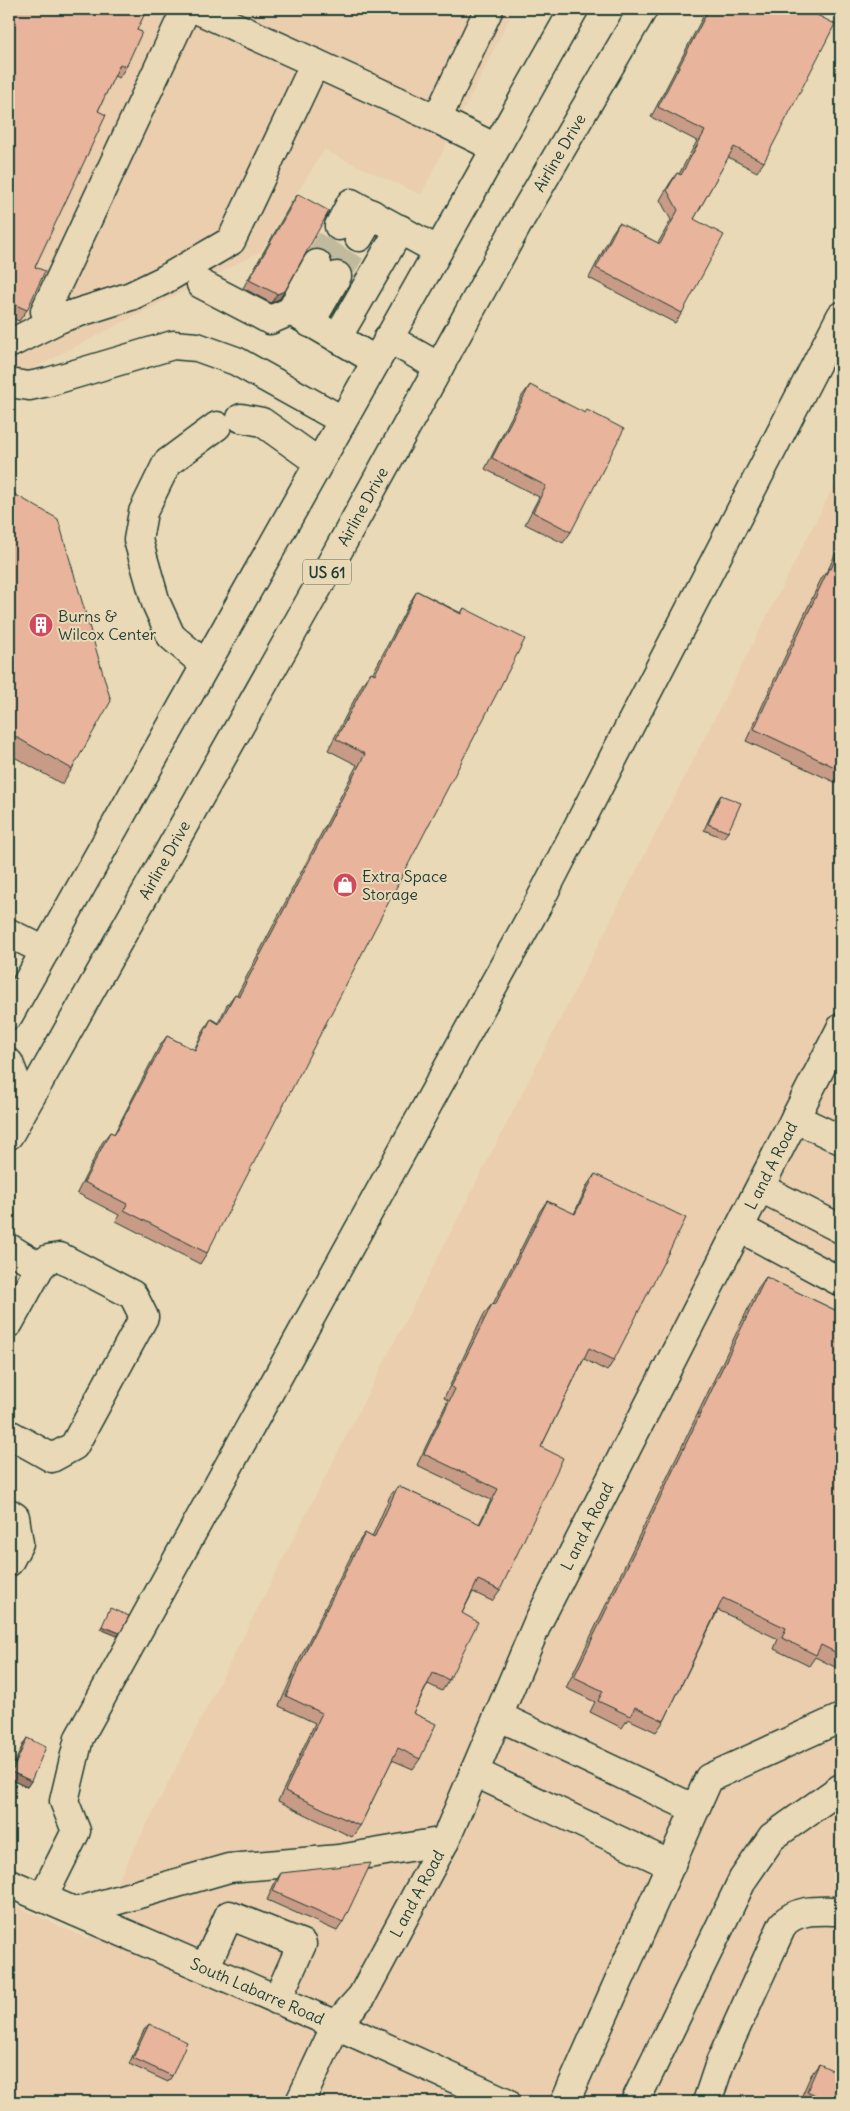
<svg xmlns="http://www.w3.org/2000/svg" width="850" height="2111" font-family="Delius,sans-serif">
<rect width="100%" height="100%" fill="#ead9b6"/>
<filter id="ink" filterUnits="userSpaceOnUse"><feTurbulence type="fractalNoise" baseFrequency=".02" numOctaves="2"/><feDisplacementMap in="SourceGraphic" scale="10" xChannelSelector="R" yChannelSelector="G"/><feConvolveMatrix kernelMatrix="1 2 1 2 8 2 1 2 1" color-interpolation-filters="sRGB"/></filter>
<g filter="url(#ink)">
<g fill="#eaceae">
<path d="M 9,9 L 514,9 L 421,195 L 324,150 L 260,252 L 22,374 L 9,368 Z"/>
<path d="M 841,472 L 841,2102 L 9,2102 L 9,1903 L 88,1939 Z"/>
</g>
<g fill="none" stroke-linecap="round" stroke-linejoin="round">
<g stroke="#c1ba9c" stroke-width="28" stroke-dasharray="28 14" stroke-linecap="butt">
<path d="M 317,264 L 339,226"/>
<path d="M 337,276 L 359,237"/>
</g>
<defs>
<g id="minor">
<path d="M 186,9 L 45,311 L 61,318 L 131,296 L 162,281 L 231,241 L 315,63 L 437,119 L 489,9"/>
<path d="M 196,9 L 315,63"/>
<path d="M 437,119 L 494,147"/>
<path d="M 339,226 L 351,203 L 437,250"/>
<path d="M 359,237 L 372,214"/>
<path d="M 317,264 L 291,311 L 375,360"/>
<path d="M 201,284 L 270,320 L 291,311"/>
<path d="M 310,323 L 337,276"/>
<path d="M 337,338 L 400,229"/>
<path d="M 9,344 L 61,318"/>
<path d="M 9,383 L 29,386 L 48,382 L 173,345 L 197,347 L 236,361 L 342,420"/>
<path d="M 241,418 L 262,422 L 318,462"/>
<path d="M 205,665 L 171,636 L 156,603 L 138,540 L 143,512 L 167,463 L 217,426"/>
<path d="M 9,933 L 45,951"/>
<path d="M 795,1118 L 841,1140"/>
<path d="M 761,1188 L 841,1229"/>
<path d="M 740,1228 L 841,1282"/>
<path d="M 9,1248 L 40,1267"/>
<path d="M 9,1323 L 40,1267 L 48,1259 L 60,1257 L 133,1295 L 144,1317 L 74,1446 L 52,1458 L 9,1434"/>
<path d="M 9,1513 L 15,1517 L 19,1543 L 9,1562"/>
<path d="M 498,1716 L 695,1809"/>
<path d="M 474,1772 L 671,1865"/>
<path id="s1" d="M 9,1883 L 336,2025 L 506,2102"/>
<path d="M 43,1897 L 76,1831 L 64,1801 L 79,1738 L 537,906 L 841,316"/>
<path d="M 76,1912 L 229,1868 L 339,1859 L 445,1841"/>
<path d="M 205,1968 L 229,1915 L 302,1944 L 277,2000"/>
<path id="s2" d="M 300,2102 L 336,2025 L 362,1996 L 445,1841 L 538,1622 L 841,1028"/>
<path d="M 565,2102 L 709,1778 L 841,1718"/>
<path d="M 635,2102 L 743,1879 L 772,1837 L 841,1788"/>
<path d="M 707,2102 L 720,2063 L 783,1924 C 798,1908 820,1911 841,1911"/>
</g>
<g id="highway">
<path d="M 388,338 L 439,367"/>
<path d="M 9,1015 L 574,9"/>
<path d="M 9,1063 L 14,1076 L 9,1100"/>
<path id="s3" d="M 9,1135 L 322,580 L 521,218 L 643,9"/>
</g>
</defs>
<use href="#minor" stroke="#1f3d34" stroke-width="31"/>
<use href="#highway" stroke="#1f3d34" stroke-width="31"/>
<use href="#minor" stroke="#ead9b6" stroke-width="28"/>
<use href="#highway" stroke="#ead9b6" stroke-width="28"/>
</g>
<g fill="#c89b86" stroke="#1f3d34">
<path d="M 9,9 L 137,30 L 126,67 L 119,78 L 114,76 L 98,111 L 35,267 L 27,310 L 19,321 L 9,317 Z"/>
<path d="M 707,9 L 805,9 L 764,162 L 757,172 L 728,157 L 694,219 L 682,313 L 675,323 L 589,278 L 612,233 L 619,223 L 658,243 L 671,220 L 660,200 L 670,183 L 677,173 L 679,174 L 697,141 L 651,117 Z"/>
<path d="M 298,194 L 279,299 L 271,303 L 243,288 L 292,202 Z"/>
<path d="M 530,385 L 571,532 L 563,543 L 525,524 L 539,497 L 485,469 L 522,396 Z"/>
<path d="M 9,491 L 72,769 L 62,784 L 9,754 Z"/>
<path d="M 841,541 L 841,785 L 746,741 L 821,579 L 829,568 Z"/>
<path d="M 417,591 L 461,613 L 464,608 L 207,1253 L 200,1264 L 116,1221 L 119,1215 L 77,1193 L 102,1143 L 110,1132 L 114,1134 L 159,1047 L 167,1036 L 194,1050 L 203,1031 L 211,1019 L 218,1023 L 227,1005 L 235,994 L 237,995 L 357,765 L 328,750 L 363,683 L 371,672 L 373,673 L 410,602 Z"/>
<path d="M 721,795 L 728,832 L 723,838 L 704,830 L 717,801 Z"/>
<path d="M 595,1174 L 614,1360 L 607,1371 L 584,1359 L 541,1447 L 500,1590 L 492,1601 L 473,1592 L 462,1613 L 449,1680 L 442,1691 L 428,1684 L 413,1713 L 420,1759 L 413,1769 L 392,1760 L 360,1826 L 352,1837 L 278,1801 L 315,1723 L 279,1706 L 302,1654 L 357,1544 L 365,1533 L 372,1537 L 390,1496 L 398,1486 L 479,1524 L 491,1500 L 417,1465 L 448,1400 L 444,1398 L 484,1314 L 492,1304 L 493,1304 L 540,1211 L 547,1201 L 574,1214 L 588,1184 Z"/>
<path d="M 766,1277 L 841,1313 L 841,1670 L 815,1657 L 809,1666 L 774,1649 L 778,1639 L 718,1610 L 664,1721 L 656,1732 L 628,1719 L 622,1728 L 590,1712 L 595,1702 L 566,1688 L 758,1288 Z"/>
<path d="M 27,1738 L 31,1781 L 27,1787 L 9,1779 L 9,1776 L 23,1744 Z"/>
<path d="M 281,1873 L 343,1922 L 337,1931 L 267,1900 L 275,1882 Z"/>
<path d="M 149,2024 L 172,2076 L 168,2082 L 129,2064 L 144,2030 Z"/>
<path d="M 819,2064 L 841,2102 L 799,2102 L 811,2075 Z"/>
</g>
<g fill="#a37e6d" stroke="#1f3d34">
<path d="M 285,291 L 279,299 L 271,303 L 277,294 Z"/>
<path d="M 102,1626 L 120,1633 L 117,1636 L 100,1629 Z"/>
<path d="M 12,1772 L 31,1781 L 27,1787 L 9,1779 L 9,1777 Z"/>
</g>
<g fill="#e9b49c" stroke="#1f3d34">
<path d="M 9,9 L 147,9 L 137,30 L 142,32 L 126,67 L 120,64 L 98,111 L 106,115 L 35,267 L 45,271 L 27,310 L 9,302 Z"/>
<path d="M 709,9 L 805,9 L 835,24 L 764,162 L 734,147 L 694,219 L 724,235 L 682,313 L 596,268 L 619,223 L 660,244 L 678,210 L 667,190 L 677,173 L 681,175 L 705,131 L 658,107 Z"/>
<path d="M 298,194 L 329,211 L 285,291 L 277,294 L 249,280 Z"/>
<path d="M 530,385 L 585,413 L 587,410 L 624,429 L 571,532 L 533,512 L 546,486 L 492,458 Z"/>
<path d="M 9,491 L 58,519 L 111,701 L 72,769 L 9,733 Z"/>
<path d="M 841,547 L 841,770 L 754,729 L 829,568 L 831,569 Z"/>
<path d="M 417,591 L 461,614 L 464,608 L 525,639 L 207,1253 L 124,1210 L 127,1204 L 84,1182 L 110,1132 L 115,1134 L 167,1036 L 195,1050 L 211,1019 L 219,1024 L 235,994 L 239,996 L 365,754 L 336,739 L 371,672 L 375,674 Z"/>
<path d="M 721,795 L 741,803 L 728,832 L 708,824 Z"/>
<path d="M 595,1174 L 686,1218 L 614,1360 L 589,1348 L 541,1447 L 563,1458 L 500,1590 L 478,1580 L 462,1613 L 478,1622 L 449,1680 L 433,1673 L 413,1713 L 436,1724 L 420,1759 L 398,1748 L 360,1826 L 285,1791 L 322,1713 L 286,1696 L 309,1644 L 365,1533 L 374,1538 L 398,1486 L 480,1524 L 498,1489 L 424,1454 L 455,1389 L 451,1387 L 492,1304 L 495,1305 L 547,1201 L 575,1214 Z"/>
<path d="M 766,1277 L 841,1313 L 841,1655 L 821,1645 L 816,1655 L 782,1638 L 786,1628 L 723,1598 L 664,1721 L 635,1707 L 630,1716 L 598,1701 L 603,1691 L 574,1677 Z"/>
<path d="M 110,1608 L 129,1616 L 120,1633 L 102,1626 Z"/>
<path d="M 27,1738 L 46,1747 L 31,1781 L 12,1772 Z"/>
<path d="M 371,1863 L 343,1922 L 273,1891 L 281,1873 Z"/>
<path d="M 149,2024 L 187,2042 L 172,2076 L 133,2058 Z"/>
<path d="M 819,2064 L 841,2074 L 841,2102 L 813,2102 L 817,2096 L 807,2091 Z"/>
</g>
</g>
<defs>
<symbol id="building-disc" viewBox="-11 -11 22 22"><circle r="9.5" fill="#d1495b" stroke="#ead9b6"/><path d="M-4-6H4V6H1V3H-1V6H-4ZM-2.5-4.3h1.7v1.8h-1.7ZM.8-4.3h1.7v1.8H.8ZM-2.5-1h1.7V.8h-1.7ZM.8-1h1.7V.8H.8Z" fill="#fff"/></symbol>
<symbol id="shop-disc" viewBox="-11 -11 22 22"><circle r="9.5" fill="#d1495b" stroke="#ead9b6"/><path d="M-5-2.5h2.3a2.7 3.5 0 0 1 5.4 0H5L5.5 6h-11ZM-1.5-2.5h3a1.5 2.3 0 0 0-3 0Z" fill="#fff"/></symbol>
</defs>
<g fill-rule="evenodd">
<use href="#building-disc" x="27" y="611" width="28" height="28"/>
<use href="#shop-disc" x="331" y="871" width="28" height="28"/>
</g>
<g text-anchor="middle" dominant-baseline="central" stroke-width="4" stroke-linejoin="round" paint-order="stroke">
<rect fill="#ead9b6" stroke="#5c6c5b" stroke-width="1" x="303" y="559.5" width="48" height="25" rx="4"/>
<g font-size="15" font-weight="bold" fill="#1f3d34">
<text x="327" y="572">US 61</text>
</g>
<g font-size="16" fill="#1f3d34" stroke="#ead9b6">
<text stroke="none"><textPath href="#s3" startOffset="1126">Airline Drive</textPath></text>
<text stroke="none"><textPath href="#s3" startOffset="721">Airline Drive</textPath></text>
<text stroke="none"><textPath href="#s3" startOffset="316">Airline Drive</textPath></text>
<text stroke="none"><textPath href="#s2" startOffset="1050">L and A Road</textPath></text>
<text stroke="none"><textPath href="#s2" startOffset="645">L and A Road</textPath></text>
<text stroke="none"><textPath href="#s2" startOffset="240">L and A Road</textPath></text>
<text stroke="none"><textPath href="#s1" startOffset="271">South Labarre Road</textPath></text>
</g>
<g font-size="16" fill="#1f3d34" stroke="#ead9b6" text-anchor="start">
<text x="58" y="616">Burns &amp;<tspan x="58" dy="18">Wilcox Center</tspan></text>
<text x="362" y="876">Extra Space<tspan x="362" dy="18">Storage</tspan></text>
</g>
</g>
<rect width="850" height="2111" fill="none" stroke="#ead9b6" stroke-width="30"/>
<rect x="15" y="15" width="820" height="2081" fill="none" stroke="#1f3d34" stroke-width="2" filter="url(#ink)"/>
</svg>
